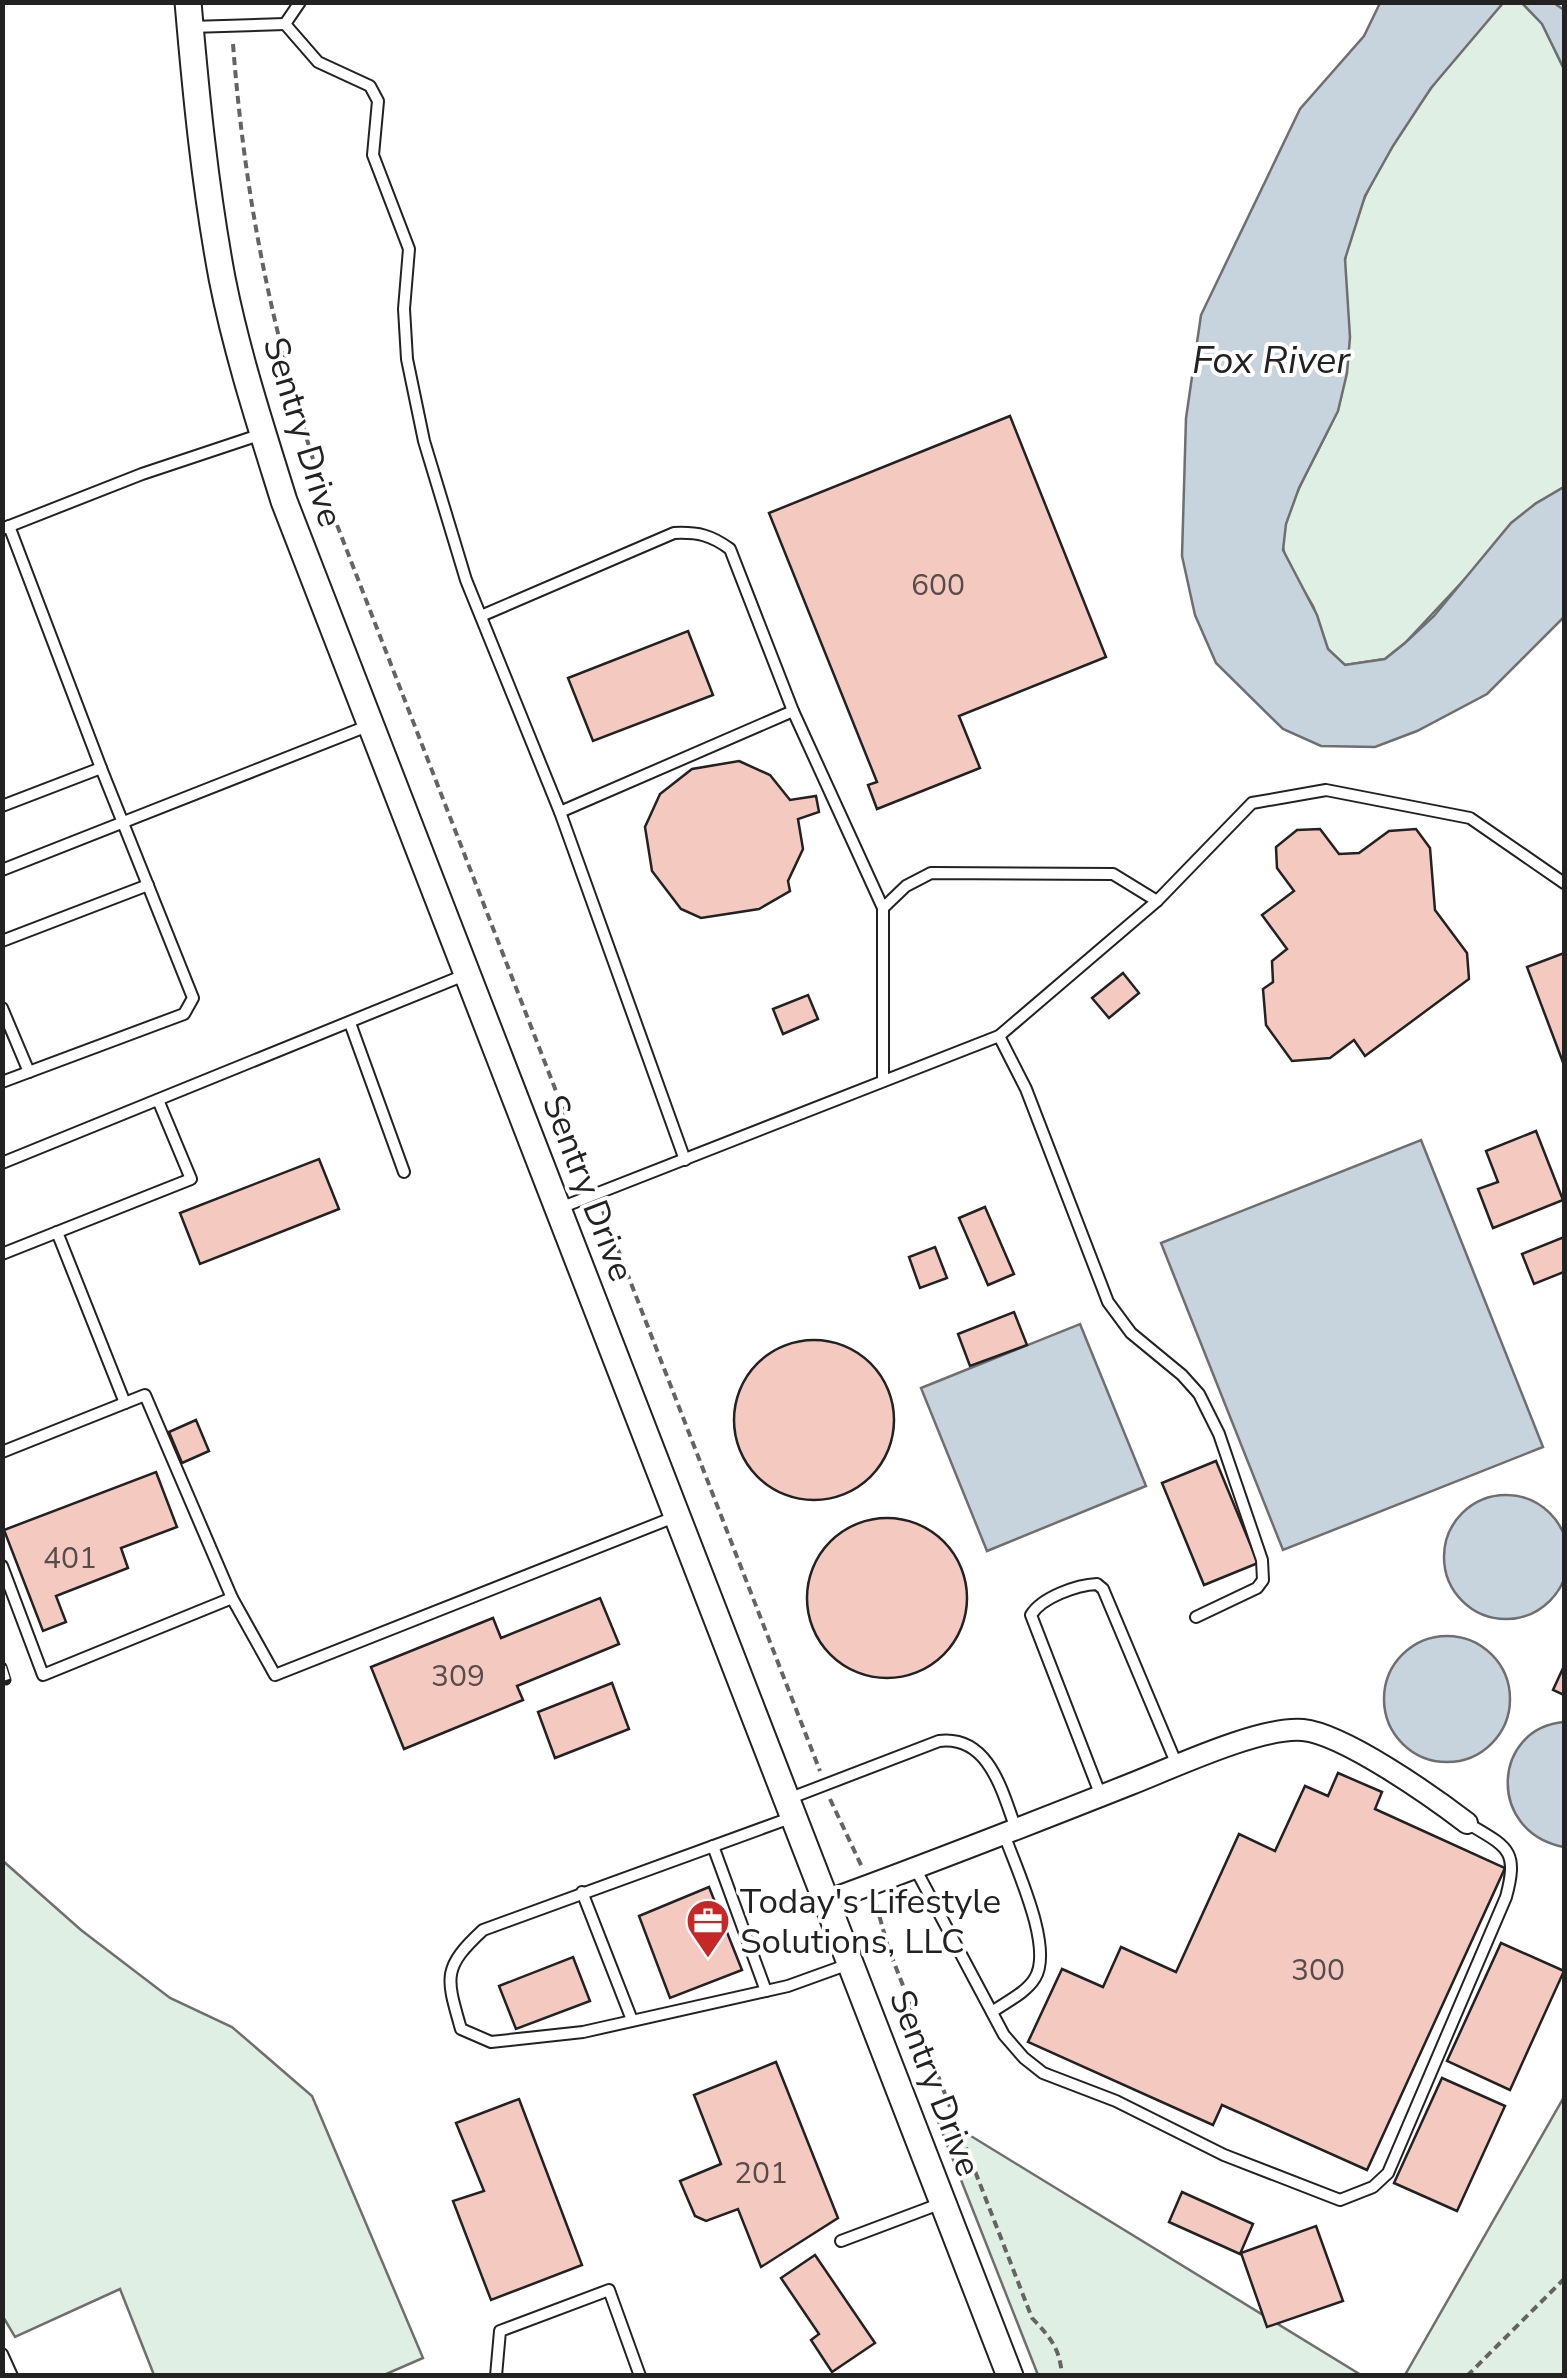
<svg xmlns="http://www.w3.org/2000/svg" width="1567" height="2378" font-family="'Nunito Sans',sans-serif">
<rect width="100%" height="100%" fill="#fff"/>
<g fill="#e0efe3" stroke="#6f6f6f" stroke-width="2.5">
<path d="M 1503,3 L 1522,3 L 1542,23 L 1564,69 L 1564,487 L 1535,504 L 1405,643 L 1385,659 L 1345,665 C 1340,660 1332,655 1328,649 C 1320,637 1319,620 1313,606 C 1304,590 1290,571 1284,552 C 1273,515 1332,437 1341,397 C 1351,351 1340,306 1345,260 C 1355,182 1448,57 1503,3 Z"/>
<path d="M 3,1861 L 81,1930 L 170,1998 L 232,2027 L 312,2096 L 423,2358 L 384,2375 L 154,2375 L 120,2289 L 15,2337 L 2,2315 Z"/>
<path d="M 1564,2097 L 1564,2375 L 1405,2375 Z"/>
<path d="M 935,2114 L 1361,2375 L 1038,2375 Z"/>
</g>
<g fill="#c7d3dd" stroke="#6f6f6f" stroke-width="2.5">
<path d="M 1380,3 L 1503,3 L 1431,88 L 1393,146 L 1365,196 L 1345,259 L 1350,337 L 1347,373 L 1338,411 L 1299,488 L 1286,524 L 1283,550 L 1317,615 L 1328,649 L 1345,665 L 1385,659 L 1405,643 L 1434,616 L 1511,523 L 1535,504 L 1564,487 L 1564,617 L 1487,694 L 1417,731 L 1375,747 L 1321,746 L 1283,729 L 1216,663 L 1195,615 L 1182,556 L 1186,418 L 1201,315 L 1300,109 L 1364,36 Z"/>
<path d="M 1522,3 L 1554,3 L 1564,10 L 1564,69 L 1542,24 Z"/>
<path d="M 1421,1140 L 1543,1447 L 1283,1550 L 1161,1243 Z"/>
<path d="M 1080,1324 L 1146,1486 L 987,1551 L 921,1388 Z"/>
<circle cx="1506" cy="1557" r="62"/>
<circle cx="1447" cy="1699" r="63"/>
<path d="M 1564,1722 L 1564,1847 C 1486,1832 1492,1728 1564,1722 Z"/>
</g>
<g fill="#f3c9c0" stroke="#222" stroke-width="2.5">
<path d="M 1010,416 L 1106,657 L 959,716 L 980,768 L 877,809 L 868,785 L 877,782 L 769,513 Z"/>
<path d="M 688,631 L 713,695 L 593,741 L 568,678 Z"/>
<path d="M 739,761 L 770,775 L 790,800 L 816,796 L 819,812 L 798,819 L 803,849 L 788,881 L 790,891 L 759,909 L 701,918 L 681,909 L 652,871 L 645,827 L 660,794 L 692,769 Z"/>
<path d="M 1320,829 L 1339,854 L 1359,853 L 1389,831 L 1416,829 L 1430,848 L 1435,910 L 1467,953 L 1469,979 L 1365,1056 L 1354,1040 L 1330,1058 L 1292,1061 L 1266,1025 L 1263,989 L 1273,982 L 1272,961 L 1287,949 L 1262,915 L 1294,891 L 1277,868 L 1276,847 L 1297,830 Z"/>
<path d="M 1564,953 L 1564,1065 L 1527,967 Z"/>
<path d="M 1123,973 L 1139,993 L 1109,1018 L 1092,998 Z"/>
<path d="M 808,995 L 818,1019 L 783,1034 L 773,1009 Z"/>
<path d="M 1536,1131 L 1563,1200 L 1493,1228 L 1478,1189 L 1498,1182 L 1486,1151 Z"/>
<path d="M 319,1159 L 339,1209 L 200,1264 L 180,1213 Z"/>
<path d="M 985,1207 L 1014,1274 L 988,1285 L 959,1218 Z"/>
<path d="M 1564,1237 L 1564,1272 L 1534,1284 L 1522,1254 Z"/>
<path d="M 935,1247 L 947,1278 L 920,1288 L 909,1257 Z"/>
<path d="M 1014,1312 L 1027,1345 L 970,1366 L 958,1334 Z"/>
<circle cx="814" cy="1420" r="80"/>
<path d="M 196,1420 L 209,1451 L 182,1463 L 169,1432 Z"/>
<path d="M 1216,1461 L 1258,1563 L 1204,1585 L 1162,1483 Z"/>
<path d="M 156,1472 L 177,1527 L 121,1548 L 128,1568 L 56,1596 L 66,1622 L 43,1631 L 4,1530 Z"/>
<circle cx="887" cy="1598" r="80"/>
<path d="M 600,1598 L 619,1644 L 517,1686 L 523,1700 L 404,1749 L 371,1667 L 493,1618 L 501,1638 Z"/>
<path d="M 1564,1666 L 1564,1695 L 1553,1690 Z"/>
<path d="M 612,1683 L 629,1729 L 555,1758 L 538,1712 Z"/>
<path d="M 1338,1773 L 1382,1792 L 1375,1809 L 1505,1868 L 1367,2170 L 1222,2105 L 1213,2125 L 1028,2042 L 1062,1969 L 1103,1987 L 1121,1947 L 1176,1972 L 1239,1834 L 1275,1851 L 1305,1786 L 1328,1796 Z"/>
<path d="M 709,1887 L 742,1970 L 670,1998 L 639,1916 Z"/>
<path d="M 1501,1943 L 1564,1971 L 1510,2090 L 1447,2061 Z"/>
<path d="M 573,1957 L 590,2001 L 516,2029 L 499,1986 Z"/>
<path d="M 776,2062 L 838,2218 L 761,2267 L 738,2209 L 706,2221 L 695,2216 L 680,2181 L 721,2164 L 694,2095 Z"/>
<path d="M 1442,2078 L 1505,2106 L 1457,2211 L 1394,2183 Z"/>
<path d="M 519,2099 L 582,2265 L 491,2300 L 453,2201 L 484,2191 L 456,2123 Z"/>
<path d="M 1182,2192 L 1253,2224 L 1240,2254 L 1169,2222 Z"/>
<path d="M 1316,2226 L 1343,2301 L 1267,2327 L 1241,2253 Z"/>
<path d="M 815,2255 L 875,2343 L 832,2372 L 811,2340 L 819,2334 L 781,2278 Z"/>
</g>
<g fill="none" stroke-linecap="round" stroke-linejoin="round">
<defs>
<g id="service">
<path d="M 285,24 L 318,62 L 370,86 L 378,101 L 373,155 L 409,249 L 404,309 L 407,359 L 424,441 L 466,580 L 560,812 L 685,1160"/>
<path d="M 285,24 L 300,2"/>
<path d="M 191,27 L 285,24"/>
<path d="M 9,526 L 101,768"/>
<path d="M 2,529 L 142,474 L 262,434"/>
<path d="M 481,616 L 674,533 C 698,532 711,535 730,549 L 793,711 L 883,908"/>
<path d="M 2,806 L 101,768 L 193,998 L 184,1014 L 2,1082"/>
<path d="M 560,812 L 793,711"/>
<path d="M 2,870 L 370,725"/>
<path d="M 2,941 L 148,885"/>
<path d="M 2,1008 L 29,1072"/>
<path d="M 350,1023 L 404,1172"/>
<path d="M 999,1036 L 1157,901 L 1252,803 L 1326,790 L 1470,818 L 1564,883"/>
<path d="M 883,1081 L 883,908 L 906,886 L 931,873 L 1113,874 L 1157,901"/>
<path d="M 2,1163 L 467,974"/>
<path d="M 560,1208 L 999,1036 L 1026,1089 L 1108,1302 L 1131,1333 L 1182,1375 L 1199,1394 L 1219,1434 L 1262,1560 L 1263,1580 L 1257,1588 L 1196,1617"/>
<path d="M 57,1232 L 125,1403"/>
<path d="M 2,1254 L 191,1179 L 158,1100"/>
<path d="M 2,1452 L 145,1395 L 232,1598"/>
<path d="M 2,1566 L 43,1675 L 232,1598 L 275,1675 L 677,1516"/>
<path d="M 1101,1796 L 1031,1615 C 1042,1597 1077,1585 1097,1584 L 1103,1589 L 1177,1765"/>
<path d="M 788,1799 L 939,1741 C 989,1735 1002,1791 1016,1829"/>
<path d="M 793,1817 L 483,1930 C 442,1968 446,1977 461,2029 L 491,2042 L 583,2032 L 788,1986 L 849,1964"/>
<path d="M 713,1846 L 766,1991"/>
<path d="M 915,1868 L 1004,2035 L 1024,2058 L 1043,2073 L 1116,2101 L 1224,2155 L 1340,2200 L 1373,2187 L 1388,2173 L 1506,1897 C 1519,1849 1507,1847 1467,1823"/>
<path d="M 582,1892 L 632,2020"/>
<path d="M 992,2012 C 1006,2002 1026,1993 1035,1978 C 1054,1947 1015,1866 1004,1834"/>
<path d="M 841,2241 L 942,2203"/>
<path d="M 2,2354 L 12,2376"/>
<path d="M 496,2376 L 500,2331 L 609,2290 L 640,2376"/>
</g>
<path id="minor" d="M 826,1901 C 928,1864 1030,1824 1131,1784 C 1172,1768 1261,1726 1303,1730 C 1344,1734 1433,1797 1467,1823"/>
<path id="tertiary" d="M 188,2 C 196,95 205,187 222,278 C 237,354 261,427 284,501 L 1010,2376"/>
</defs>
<use href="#service" stroke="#222" stroke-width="14"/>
<use href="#minor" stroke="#222" stroke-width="24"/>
<use href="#tertiary" stroke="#222" stroke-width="29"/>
<g stroke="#646464" stroke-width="4" stroke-dasharray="8 5" stroke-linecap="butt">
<path d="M 233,44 C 245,200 272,333 320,481 L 590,1179"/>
<path d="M 603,1211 L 820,1771"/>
<path d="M 830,1799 L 862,1867"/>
<path d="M 876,1904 L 888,1947 L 1032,2318 C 1050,2337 1060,2348 1062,2376"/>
<path d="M 1467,2376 L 1564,2279"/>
</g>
<use href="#service" stroke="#fff" stroke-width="10"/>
<use href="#minor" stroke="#fff" stroke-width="20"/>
<use href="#tertiary" stroke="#fff" stroke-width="25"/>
<defs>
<path id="rail" d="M 2,1667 L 6,1680"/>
</defs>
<use href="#rail" stroke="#222" stroke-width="11"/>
<use href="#rail" stroke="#fff" stroke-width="8" stroke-dasharray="22" stroke-linecap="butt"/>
</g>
<defs>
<symbol id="office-pin" viewBox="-11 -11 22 30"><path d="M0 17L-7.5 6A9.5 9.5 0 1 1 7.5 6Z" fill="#c62828" stroke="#fff"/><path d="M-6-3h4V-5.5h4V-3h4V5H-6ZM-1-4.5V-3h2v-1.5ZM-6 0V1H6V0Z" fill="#fff"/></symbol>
</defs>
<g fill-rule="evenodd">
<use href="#office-pin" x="683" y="1896" width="50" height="68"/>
</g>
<g text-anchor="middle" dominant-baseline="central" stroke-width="8" stroke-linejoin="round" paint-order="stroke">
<g font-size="30" fill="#564c4a">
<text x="938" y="585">600</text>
<text x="70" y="1558">401</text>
<text x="458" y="1676">309</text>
<text x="1318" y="1970">300</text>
<text x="761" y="2173">201</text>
</g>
<g font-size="35" fill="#222" stroke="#fff">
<text transform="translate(303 432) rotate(73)">Sentry Drive</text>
<text transform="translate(588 1188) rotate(69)">Sentry Drive</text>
<text transform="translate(935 2083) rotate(69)">Sentry Drive</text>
</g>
<g font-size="35" fill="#222" stroke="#fff" text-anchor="start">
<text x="740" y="1901">Today's Lifestyle<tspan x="740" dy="40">Solutions, LLC</tspan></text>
</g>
<g font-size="38" font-style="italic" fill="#222" stroke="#fff">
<text x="1271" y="360">Fox River</text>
</g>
</g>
<rect width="1567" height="2378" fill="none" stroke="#222222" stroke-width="10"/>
</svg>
